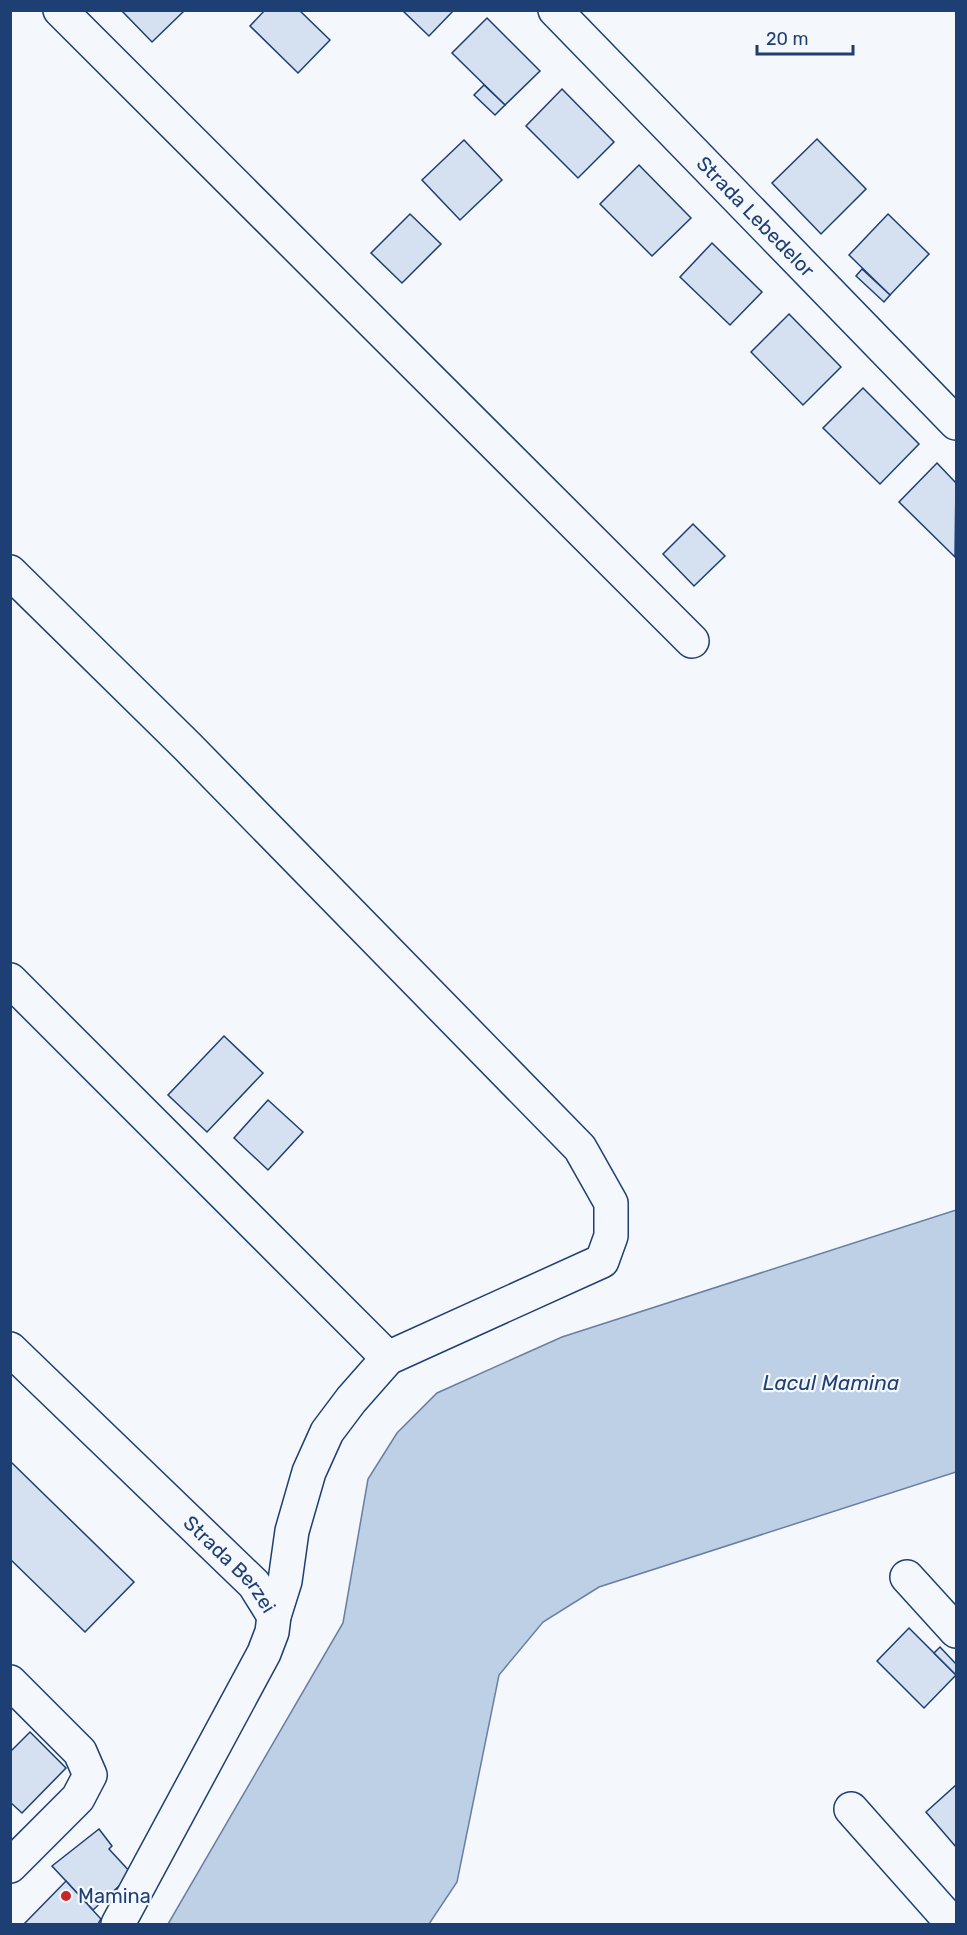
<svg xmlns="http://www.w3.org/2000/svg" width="967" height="1935" font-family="Rubik,sans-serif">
<rect width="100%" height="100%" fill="#f4f7fb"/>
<path fill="#bed0e5" stroke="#687fa3" stroke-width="1.5" d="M 956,1210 L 956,1472 L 599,1587 L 543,1622 L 499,1675 L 457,1882 L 429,1924 L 168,1924 L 343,1623 L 368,1479 L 397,1433 L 437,1393 L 562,1337 Z"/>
<g fill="#d5e0f0" stroke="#1d3f73" stroke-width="1.5">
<path d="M 121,10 L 181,10 L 183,12 L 152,42 Z"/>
<path d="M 265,10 L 299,10 L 330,40 L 298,73 L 250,26 Z"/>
<path d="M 402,10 L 454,10 L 429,36 Z"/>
<path d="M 487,18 L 540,71 L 505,105 L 452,53 Z"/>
<path d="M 484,85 L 505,105 L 495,115 L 474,95 Z"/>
<path d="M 562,89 L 614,142 L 578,178 L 526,126 Z"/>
<path d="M 817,139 L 866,189 L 821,234 L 772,183 Z"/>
<path d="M 464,140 L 502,180 L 460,220 L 422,180 Z"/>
<path d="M 639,165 L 691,218 L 652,256 L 600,204 Z"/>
<path d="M 410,214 L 441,244 L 402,283 L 371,253 Z"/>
<path d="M 888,214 L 929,254 L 890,295 L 849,255 Z"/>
<path d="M 712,243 L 762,292 L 730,325 L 680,277 Z"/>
<path d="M 862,269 L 890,295 L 884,302 L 856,276 Z"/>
<path d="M 789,314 L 841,367 L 803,405 L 751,352 Z"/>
<path d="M 863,388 L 919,444 L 880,484 L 823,428 Z"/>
<path d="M 937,463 L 956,483 L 955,557 L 899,502 Z"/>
<path d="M 693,524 L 725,556 L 694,586 L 663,554 Z"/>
<path d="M 224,1036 L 263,1073 L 207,1132 L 168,1095 Z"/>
<path d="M 268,1100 L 303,1132 L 268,1170 L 234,1138 Z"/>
<path d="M 10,1461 L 134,1582 L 85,1632 L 10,1559 Z"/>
<path d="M 909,1628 L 956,1675 L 924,1708 L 877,1661 Z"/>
<path d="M 940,1647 L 956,1664 L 956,1675 L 934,1653 Z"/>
<path d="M 30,1732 L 66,1768 L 22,1813 L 10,1802 L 10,1752 Z"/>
<path d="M 956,1785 L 956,1847 L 926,1812 Z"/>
<path d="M 99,1829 L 112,1846 L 109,1849 L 132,1874 L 93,1910 L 52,1866 Z"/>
<path d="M 66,1881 L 101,1919 L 98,1924 L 24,1924 Z"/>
</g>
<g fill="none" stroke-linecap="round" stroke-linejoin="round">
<defs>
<g id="minor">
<path d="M 60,10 L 692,641"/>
<path id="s1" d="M 555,10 L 956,423"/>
<path d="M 10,572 L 188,747 L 580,1148 L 611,1203 L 611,1236 L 602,1261 L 388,1358 L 351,1400 L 327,1432 L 309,1472 L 292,1531 L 285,1581 L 274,1616 L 272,1632 L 264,1653 L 118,1924"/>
<path d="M 10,980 L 388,1358"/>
<path id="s2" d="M 10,1349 L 254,1584 L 274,1616"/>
<path d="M 907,1577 L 956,1631"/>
<path d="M 10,1682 L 80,1752 L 90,1775 L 78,1798 L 10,1866"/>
<path d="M 851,1809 L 953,1924"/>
</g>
</defs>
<use href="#minor" stroke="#1d3f73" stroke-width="36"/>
<use href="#minor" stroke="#f4f7fb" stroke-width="33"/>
</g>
<circle fill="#c62828" stroke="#f4f7fb" stroke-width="2" cx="66" cy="1896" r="6"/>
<g text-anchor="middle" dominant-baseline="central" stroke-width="4.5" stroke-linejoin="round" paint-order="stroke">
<g font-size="20" fill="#1d3f73" stroke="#f4f7fb">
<text stroke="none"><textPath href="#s1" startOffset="288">Strada Lebedelor</textPath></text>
<text stroke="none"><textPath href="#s2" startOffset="308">Strada Berzei</textPath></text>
</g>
<g font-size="20" fill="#1d3f73" stroke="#f4f7fb" text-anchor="start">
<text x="78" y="1896">Mamina</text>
</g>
<g font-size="21" font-style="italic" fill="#1d3f73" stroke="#f4f7fb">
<text x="831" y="1382">Lacul Mamina</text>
</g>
</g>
<rect width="967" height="1935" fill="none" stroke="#1d3f73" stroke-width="24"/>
<path d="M757 45v9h96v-9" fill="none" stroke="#1d3f73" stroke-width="3"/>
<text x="766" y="45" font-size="18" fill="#1d3f73" stroke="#f4f7fb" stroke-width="4.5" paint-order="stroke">20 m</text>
</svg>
